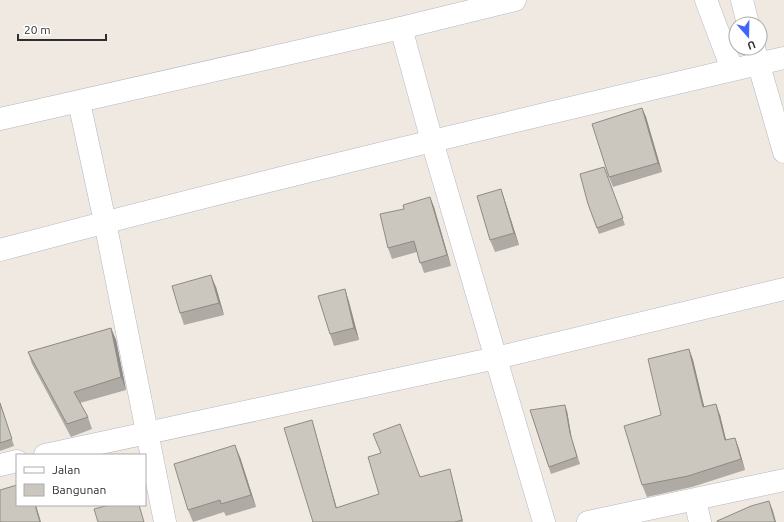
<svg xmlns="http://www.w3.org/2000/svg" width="784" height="522" font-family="Ubuntu,sans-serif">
<rect width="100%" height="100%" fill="#efe9e1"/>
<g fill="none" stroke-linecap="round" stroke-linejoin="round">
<defs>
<g id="minor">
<path d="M 706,0 L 732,69"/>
<path d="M 401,28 L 432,141 L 544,522"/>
<path d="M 79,102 L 105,222 L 165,522"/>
<path d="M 0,119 L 401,28 L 515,0"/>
<path d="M 0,250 C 260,181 522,119 784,58"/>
<path d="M 45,455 L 496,358 L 784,289"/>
<path d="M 0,465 L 17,461"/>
<path d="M 695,500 L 700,522"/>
<path d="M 588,522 L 784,480"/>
</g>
<g id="tertiary">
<path d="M 742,0 L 748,24"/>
<path d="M 754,48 L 784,152"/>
</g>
</defs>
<use href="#minor" stroke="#b4b7c1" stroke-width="23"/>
<use href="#tertiary" stroke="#b4b7c1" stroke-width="23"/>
<use href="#minor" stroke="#fff" stroke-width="22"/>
<use href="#tertiary" stroke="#fff" stroke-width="22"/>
</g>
<g fill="#afaba4">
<path d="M 642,108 L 646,117 L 662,172 L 613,187 L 609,177 Z"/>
<path d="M 604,167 L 625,225 L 599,234 L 588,204 Z"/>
<path d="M 501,189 L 505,201 L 519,245 L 495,252 L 490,240 Z"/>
<path d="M 430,197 L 434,207 L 451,266 L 424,273 L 417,252 L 392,259 L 388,248 L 404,209 Z"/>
<path d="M 216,287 L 224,315 L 184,325 L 180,313 Z"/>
<path d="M 345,289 L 349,302 L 359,340 L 334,346 L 330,334 Z"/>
<path d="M 111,328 L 116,340 L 126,390 L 80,403 L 88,417 L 92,429 L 71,437 L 32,364 L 28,352 Z"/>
<path d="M 689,349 L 693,360 L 704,407 L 720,415 L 726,440 L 735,438 L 739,449 L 745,470 L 692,487 L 647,497 L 642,485 L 661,415 Z"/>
<path d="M 0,402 L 14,446 L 0,451 Z"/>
<path d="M 530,410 L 567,411 L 572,440 L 580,464 L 551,474 Z"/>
<path d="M 312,420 L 314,427 L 336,508 L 379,494 L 420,477 L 452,477 L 463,522 L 313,522 Z"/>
<path d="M 240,457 L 256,507 L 226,516 L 224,512 L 193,522 L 188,510 Z"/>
</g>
<g fill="#8e8b86">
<path d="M 642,108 L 646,117 L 662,172 L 658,163 Z"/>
<path d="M 501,189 L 505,201 L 519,245 L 514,233 Z"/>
<path d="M 430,197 L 434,207 L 451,266 L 447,255 Z"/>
<path d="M 211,275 L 216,287 L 224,315 L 219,303 Z"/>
<path d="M 345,289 L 349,302 L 359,340 L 354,328 Z"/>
<path d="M 111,328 L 116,340 L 126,390 L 121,377 Z"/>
<path d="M 689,349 L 693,360 L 707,418 L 703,407 Z"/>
<path d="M 716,404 L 720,415 L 729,452 L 725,440 Z"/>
<path d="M 565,405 L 567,411 L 572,440 L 580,464 L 570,433 Z"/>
<path d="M 312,420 L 314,427 L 339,516 L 336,508 Z"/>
<path d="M 735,438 L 739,449 L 745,470 L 741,459 Z"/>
<path d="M 235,445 L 240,457 L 256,507 L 251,495 Z"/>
<path d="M 450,469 L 452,477 L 463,522 L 462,520 Z"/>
<path d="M 769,501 L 773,511 L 776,522 L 775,522 Z"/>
<path d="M 35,505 L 36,505 L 41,522 L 40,522 Z"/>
</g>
<g fill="#cbc7bf" stroke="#8e8b86">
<path d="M 642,108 L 658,163 L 609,177 L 592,124 Z"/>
<path d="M 604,167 L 623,218 L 597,228 L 588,204 L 580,174 Z"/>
<path d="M 501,189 L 514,233 L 490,240 L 477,196 Z"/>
<path d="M 430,197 L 447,255 L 420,263 L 414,241 L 388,248 L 380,214 L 404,209 L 403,205 Z"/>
<path d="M 211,275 L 219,303 L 180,313 L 172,286 Z"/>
<path d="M 345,289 L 354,328 L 330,334 L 318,296 Z"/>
<path d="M 111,328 L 121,377 L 74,392 L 88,417 L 67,424 L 28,352 Z"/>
<path d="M 689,349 L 703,407 L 716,404 L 725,440 L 735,438 L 741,459 L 688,476 L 642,485 L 624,426 L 661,415 L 648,359 Z"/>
<path d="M 0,403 L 12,439 L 0,443 Z"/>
<path d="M 565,405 L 570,433 L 577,457 L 549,467 L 530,410 Z"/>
<path d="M 312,420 L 336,508 L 379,494 L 368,457 L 381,453 L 373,434 L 400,424 L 420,477 L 450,469 L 462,520 L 455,522 L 313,522 L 284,428 Z"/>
<path d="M 235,445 L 251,495 L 221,504 L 220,500 L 188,510 L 174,464 Z"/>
<path d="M 17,485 L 17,505 L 35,505 L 40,522 L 0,522 L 0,490 Z"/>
<path d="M 769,501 L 775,522 L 717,522 L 717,521 L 751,506 Z"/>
<path d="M 109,505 L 139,505 L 144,522 L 98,522 L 94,509 Z"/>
</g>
<rect x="16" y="454" width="130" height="52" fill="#ffffff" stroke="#ababab"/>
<rect x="24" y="467" width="20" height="6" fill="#ffffff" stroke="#ababab"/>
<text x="52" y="474" font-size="12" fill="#2e2e2e">Jalan</text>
<rect x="24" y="484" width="20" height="12" fill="#cbc7bf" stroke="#ababab"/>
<text x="52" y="494" font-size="12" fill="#2e2e2e">Bangunan</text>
<g transform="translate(748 36) rotate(160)"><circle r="19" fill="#ffffff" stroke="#ababab"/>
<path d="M0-3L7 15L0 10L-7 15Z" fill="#4264fb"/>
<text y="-6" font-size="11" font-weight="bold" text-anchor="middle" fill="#2e2e2e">U</text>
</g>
<path d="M18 34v6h88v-6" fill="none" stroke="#2e2e2e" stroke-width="2"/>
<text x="24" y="34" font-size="12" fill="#2e2e2e" stroke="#ffffff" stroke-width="3" paint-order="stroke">20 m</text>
</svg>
